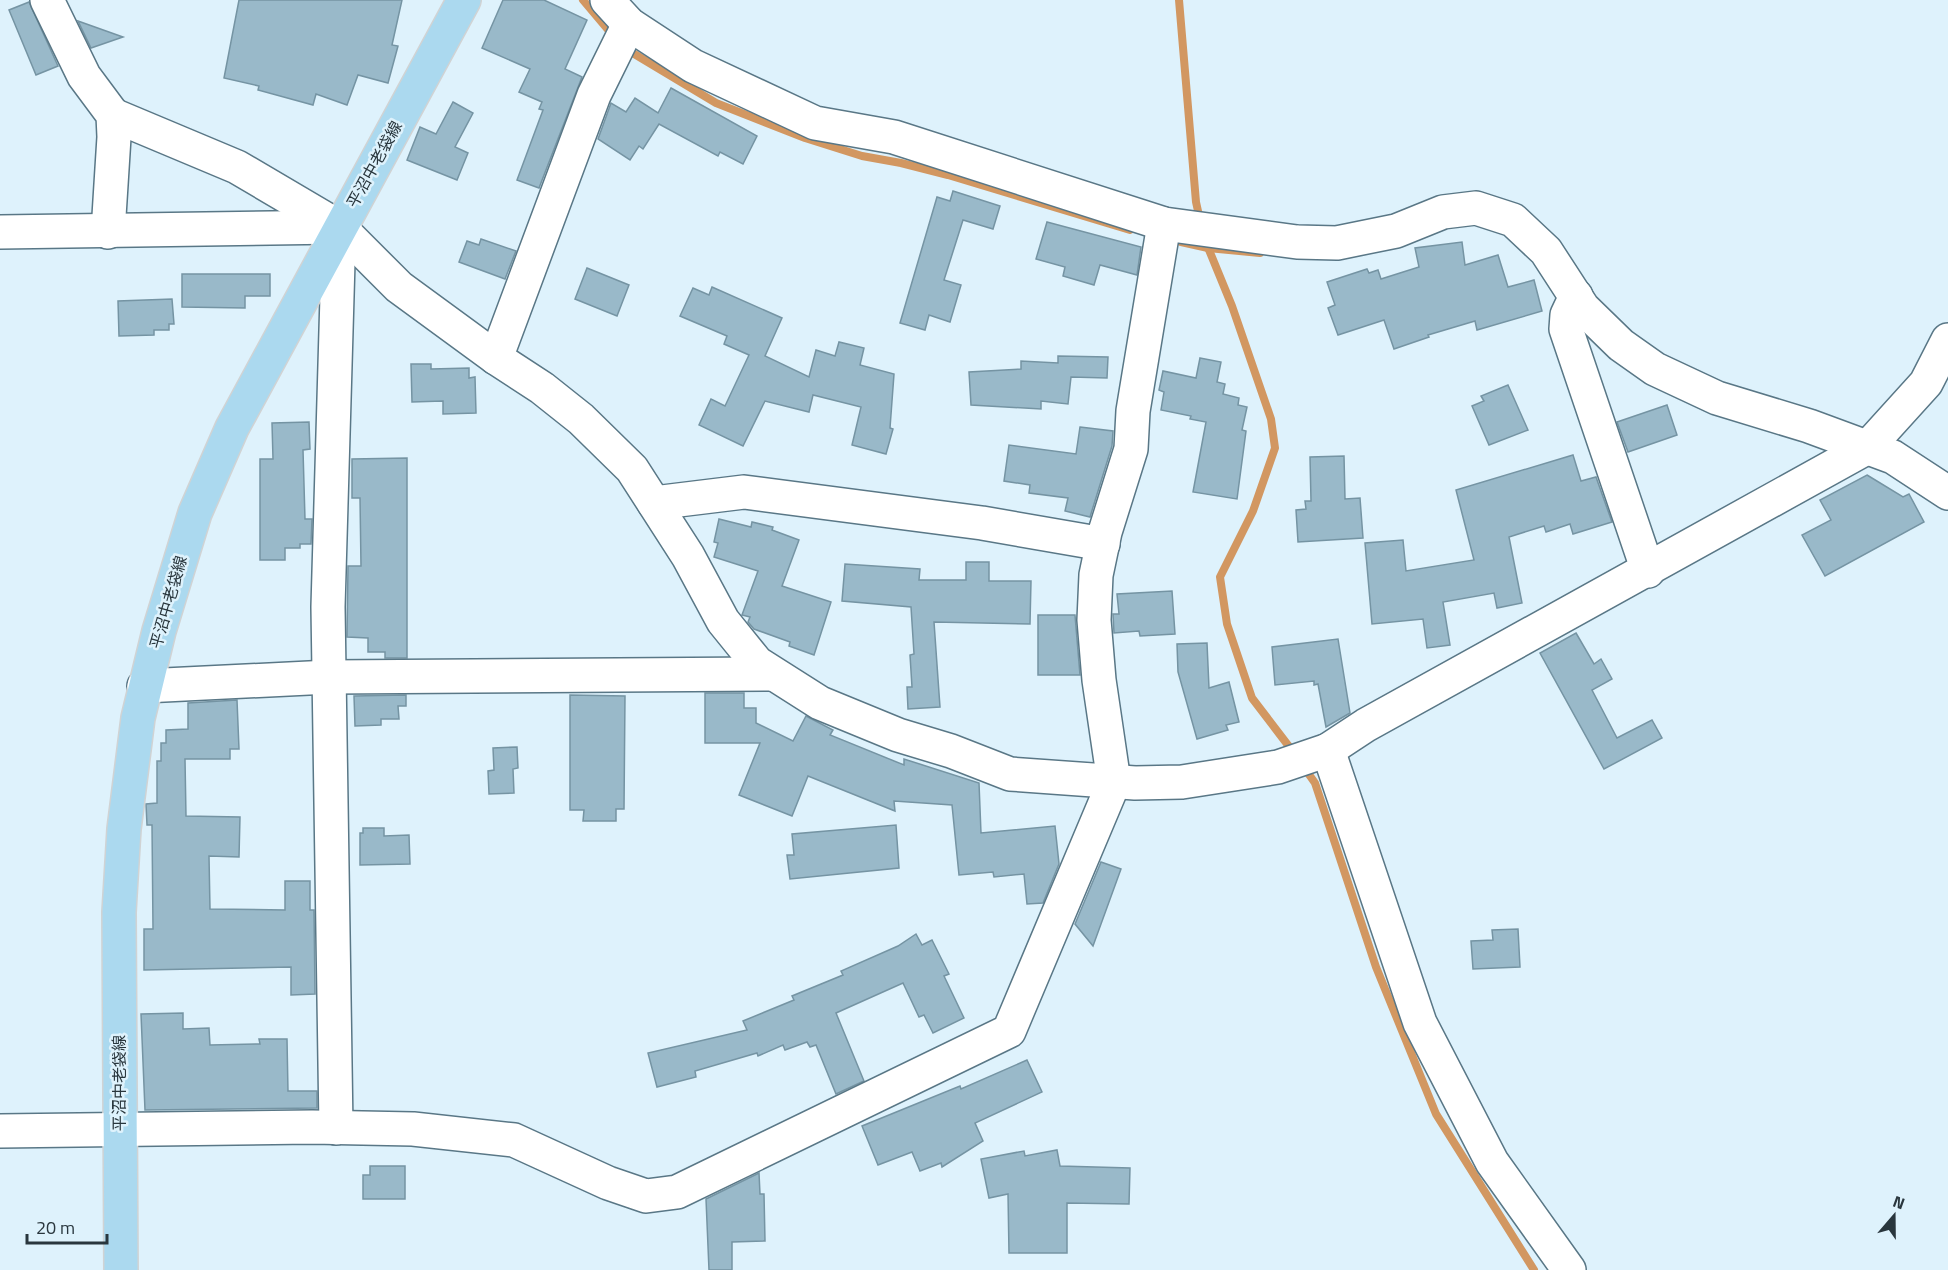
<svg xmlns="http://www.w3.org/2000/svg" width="1948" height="1270" font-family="'Titillium Web','Noto Sans JP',sans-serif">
<rect width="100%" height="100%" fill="#def2fc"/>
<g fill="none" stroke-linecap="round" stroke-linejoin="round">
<g stroke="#d29761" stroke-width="8">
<path d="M 583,0 L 615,38"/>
<path d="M 1179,0 L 1196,202 L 1200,220"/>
<path d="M 626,49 L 716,103 L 805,138 L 862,156 L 901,163 L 948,175 L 1130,230"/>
<path d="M 1181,242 L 1208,248 L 1260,253"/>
<path d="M 1207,245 L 1232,306 L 1271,419 L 1275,448 L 1253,511 L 1220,577 L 1227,624 L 1252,698 L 1294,753"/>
<path d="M 1303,766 L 1315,783 L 1376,967 L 1436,1114 L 1534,1270"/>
</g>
</g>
<g fill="#99b9c9" stroke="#7594a3" stroke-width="1.5">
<path d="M 239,0 L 402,0 L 392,45 L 398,46 L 388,83 L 358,75 L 347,105 L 316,94 L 313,105 L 258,90 L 259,86 L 224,78 Z"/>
<path d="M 503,0 L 544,0 L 587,20 L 565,69 L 582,77 L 539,188 L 517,180 L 543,110 L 539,109 L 542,102 L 519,92 L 530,69 L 482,48 Z"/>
<path d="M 29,2 L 58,66 L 36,75 L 9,10 Z"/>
<path d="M 78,21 L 123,37 L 91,48 Z"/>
<path d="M 671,88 L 757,136 L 743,164 L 720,152 L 718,156 L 659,124 L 643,149 L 639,146 L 630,160 L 598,139 L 611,103 L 626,112 L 635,98 L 658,113 Z"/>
<path d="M 453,102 L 473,113 L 455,147 L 468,153 L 457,180 L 407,160 L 420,127 L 436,134 Z"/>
<path d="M 953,191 L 1000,206 L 993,229 L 963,220 L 944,280 L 961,285 L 950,322 L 929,315 L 925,330 L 900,323 L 937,197 L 950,201 Z"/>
<path d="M 1047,222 L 1141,247 L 1137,275 L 1100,265 L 1094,285 L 1063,276 L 1065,267 L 1036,259 Z"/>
<path d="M 481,239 L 516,251 L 505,279 L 459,262 L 467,241 L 479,245 Z"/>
<path d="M 1462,242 L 1465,265 L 1498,255 L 1508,287 L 1534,280 L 1542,311 L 1477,330 L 1475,321 L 1428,335 L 1429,337 L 1394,349 L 1384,320 L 1338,335 L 1328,308 L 1335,305 L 1327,282 L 1367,269 L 1369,273 L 1378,270 L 1381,279 L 1419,267 L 1415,248 Z"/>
<path d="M 587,268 L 629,285 L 617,316 L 575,299 Z"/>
<path d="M 182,274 L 270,274 L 270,296 L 245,296 L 245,308 L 182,307 Z"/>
<path d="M 712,287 L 782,318 L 765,356 L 809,377 L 816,350 L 835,356 L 839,342 L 864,348 L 860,365 L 894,374 L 890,428 L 893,429 L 886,454 L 852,445 L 861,407 L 813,395 L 809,412 L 765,401 L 743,446 L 699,425 L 711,399 L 725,406 L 749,355 L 724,344 L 727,336 L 680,316 L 693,288 L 709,295 Z"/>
<path d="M 172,299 L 174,324 L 169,324 L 169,330 L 154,330 L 154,335 L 119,336 L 118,301 Z"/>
<path d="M 1058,356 L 1108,357 L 1107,378 L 1071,377 L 1068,404 L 1041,401 L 1041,409 L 971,405 L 969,372 L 1021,369 L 1021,361 L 1058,363 Z"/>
<path d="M 1200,358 L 1221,362 L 1217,382 L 1225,384 L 1223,394 L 1239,398 L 1238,405 L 1247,407 L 1242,430 L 1246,431 L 1237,499 L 1193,492 L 1206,422 L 1190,419 L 1191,416 L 1161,410 L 1164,392 L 1159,390 L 1163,371 L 1196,378 Z"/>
<path d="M 411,364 L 431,364 L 431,369 L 469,368 L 469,378 L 475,377 L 476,413 L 443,414 L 443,401 L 412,402 Z"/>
<path d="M 1508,385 L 1528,430 L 1489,445 L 1472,406 L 1484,401 L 1481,396 Z"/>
<path d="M 1667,405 L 1677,435 L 1628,452 L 1617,422 Z"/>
<path d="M 309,422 L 310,449 L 303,450 L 305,519 L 312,519 L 311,544 L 300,544 L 300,548 L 285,548 L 285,560 L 260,560 L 260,459 L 273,459 L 272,423 Z"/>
<path d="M 1080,427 L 1113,431 L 1112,446 L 1090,517 L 1065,511 L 1068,498 L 1029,493 L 1030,485 L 1004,481 L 1009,445 L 1076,454 Z"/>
<path d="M 1573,455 L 1581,481 L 1596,477 L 1612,522 L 1573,534 L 1570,524 L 1546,532 L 1544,526 L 1509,537 L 1522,603 L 1497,608 L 1494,593 L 1443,602 L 1450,645 L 1427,648 L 1423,619 L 1372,624 L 1365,543 L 1403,540 L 1406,571 L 1474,560 L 1456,490 Z"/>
<path d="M 1344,456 L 1345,499 L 1360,498 L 1363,538 L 1298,542 L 1296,510 L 1306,509 L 1305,501 L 1311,501 L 1310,457 Z"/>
<path d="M 407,458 L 407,658 L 385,658 L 385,652 L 368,652 L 368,638 L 347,637 L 348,566 L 361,566 L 360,498 L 352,498 L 352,459 Z"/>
<path d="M 1867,475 L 1903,497 L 1909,494 L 1924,522 L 1825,576 L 1802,535 L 1831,520 L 1820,500 Z"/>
<path d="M 719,519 L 751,527 L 752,522 L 773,527 L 772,530 L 799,540 L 782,586 L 831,602 L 814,655 L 789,646 L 790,642 L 754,629 L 748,622 L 750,617 L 742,615 L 758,571 L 714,557 L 718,543 L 714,542 Z"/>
<path d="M 966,562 L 989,562 L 989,581 L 1031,581 L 1030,624 L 934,622 L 940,707 L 908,709 L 907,687 L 912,687 L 910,655 L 914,654 L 911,607 L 842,601 L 845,564 L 920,569 L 919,580 L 966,580 Z"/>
<path d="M 1172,591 L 1175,634 L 1140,636 L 1139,631 L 1114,633 L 1113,614 L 1119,614 L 1117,594 Z"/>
<path d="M 1038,615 L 1075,615 L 1080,675 L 1038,675 Z"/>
<path d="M 1576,633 L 1594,664 L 1601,659 L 1612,679 L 1592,690 L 1617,738 L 1652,720 L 1662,738 L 1604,769 L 1540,653 Z"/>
<path d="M 1338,639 L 1350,713 L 1326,727 L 1318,684 L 1314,685 L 1314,681 L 1275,685 L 1272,647 Z"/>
<path d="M 1207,643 L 1209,688 L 1229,682 L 1239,722 L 1226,725 L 1228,730 L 1197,739 L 1178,672 L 1177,644 Z"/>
<path d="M 705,693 L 744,693 L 744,708 L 756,708 L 756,723 L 793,741 L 806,716 L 833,730 L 830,735 L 904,765 L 904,759 L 979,783 L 981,833 L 1055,826 L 1059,864 L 1043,903 L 1027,904 L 1024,874 L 994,877 L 993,872 L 959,875 L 952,805 L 894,801 L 895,811 L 808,776 L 792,816 L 739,795 L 760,743 L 705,743 Z"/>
<path d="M 406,695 L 406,706 L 398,706 L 399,719 L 381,719 L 381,725 L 355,726 L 354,696 Z"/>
<path d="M 570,695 L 625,696 L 624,809 L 616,809 L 616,821 L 583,821 L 584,810 L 570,810 Z"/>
<path d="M 237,700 L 239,749 L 230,749 L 230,759 L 185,759 L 186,816 L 240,817 L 239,857 L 209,856 L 210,909 L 285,910 L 285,881 L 310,881 L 310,910 L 314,910 L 315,994 L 291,995 L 291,967 L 144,970 L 144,929 L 153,929 L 152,825 L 147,825 L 146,804 L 157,803 L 157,761 L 161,761 L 161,743 L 166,743 L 166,730 L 188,729 L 188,703 Z"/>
<path d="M 517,747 L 518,768 L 513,769 L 514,793 L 489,794 L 488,771 L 494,770 L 493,748 Z"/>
<path d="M 896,825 L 899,868 L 790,879 L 787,855 L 794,855 L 792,834 Z"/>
<path d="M 363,828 L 384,828 L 384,836 L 409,835 L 410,864 L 360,865 L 360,833 L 363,833 Z"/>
<path d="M 1101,862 L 1121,869 L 1093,946 L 1075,924 Z"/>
<path d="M 1518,929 L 1520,967 L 1473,969 L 1471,941 L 1493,940 L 1492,930 Z"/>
<path d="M 916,934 L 922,945 L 932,940 L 949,974 L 944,976 L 964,1018 L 933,1033 L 924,1015 L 919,1017 L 903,983 L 836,1013 L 864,1081 L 836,1094 L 816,1045 L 810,1047 L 807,1042 L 785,1050 L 783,1045 L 758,1056 L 757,1053 L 695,1071 L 696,1077 L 657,1087 L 648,1053 L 747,1030 L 743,1021 L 794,1000 L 792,996 L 843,975 L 841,971 L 898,946 Z"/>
<path d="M 183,1013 L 183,1029 L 209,1028 L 210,1045 L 260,1044 L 259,1039 L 287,1039 L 288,1091 L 317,1091 L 317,1108 L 145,1110 L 141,1014 Z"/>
<path d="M 1027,1060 L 1042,1092 L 975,1123 L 983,1141 L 942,1167 L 941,1163 L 920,1171 L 912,1152 L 878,1165 L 862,1126 L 960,1086 L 961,1089 Z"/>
<path d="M 1057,1150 L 1060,1166 L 1130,1168 L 1129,1204 L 1067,1203 L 1067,1253 L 1009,1253 L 1008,1194 L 989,1198 L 981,1159 L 1024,1151 L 1025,1156 Z"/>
<path d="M 370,1166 L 405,1166 L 405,1199 L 363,1199 L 363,1175 L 370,1175 Z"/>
<path d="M 759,1173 L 760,1194 L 764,1194 L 765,1241 L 732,1242 L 732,1270 L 709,1270 L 706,1199 Z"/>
</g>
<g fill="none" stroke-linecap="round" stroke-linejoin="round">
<defs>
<g id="minor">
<path d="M 47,0 L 84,76 L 113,115 L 114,137 L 108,232"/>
<path d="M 607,0 L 629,24 L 693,66 L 815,123 L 894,137 L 1164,224 L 1297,242 L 1337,243 L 1396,231 L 1443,212 L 1476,208 L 1513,220 L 1546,251 L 1583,308 L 1621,345 L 1655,369 L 1717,398 L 1809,426 L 1893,457 L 1948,493"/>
<path d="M 113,115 L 237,167 L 339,227 L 399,287 L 496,358 L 542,388 L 581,419 L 632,469 L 688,556 L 723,621 L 757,663 L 820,703 L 898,735 L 951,751 L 1010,774 L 1135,783 L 1182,782 L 1278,767 L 1328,750 L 1366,725 L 1868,447 L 1926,383 L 1948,340"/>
<path d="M 0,232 L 339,227"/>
<path d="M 1576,296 L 1567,315 L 1566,329 L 1648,571"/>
<path d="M 496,358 L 594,95 L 629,24"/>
<path d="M 654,503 L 744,492 L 982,523 L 1103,544"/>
<path d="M 144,686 L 329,677 L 773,674"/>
<path d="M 1328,750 L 1420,1023 L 1492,1162 L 1569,1270"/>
<path d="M 336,1128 L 328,607 L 339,227"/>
<path d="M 0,1131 L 312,1127 L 413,1129 L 514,1140 L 608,1183 L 646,1196 L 677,1192 L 1009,1031 L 1114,782 L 1099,680 L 1094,620 L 1096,575 L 1105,532 L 1131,449 L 1133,411 L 1164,224"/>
</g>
<path id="major" d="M 121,1270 L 119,912 L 124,829 L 138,718 L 159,631 L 195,513 L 232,428 L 464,0"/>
</defs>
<use href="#minor" stroke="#597786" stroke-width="36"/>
<use href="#major" stroke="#d0d3d4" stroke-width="36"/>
<use href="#minor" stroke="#fff" stroke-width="33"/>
<use href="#major" stroke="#abd9ef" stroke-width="33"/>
</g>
<g text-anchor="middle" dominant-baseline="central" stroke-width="5" stroke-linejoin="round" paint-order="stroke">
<g font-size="16" fill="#29363d" stroke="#def2fc">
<text transform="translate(374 164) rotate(-61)">平沼中老袋線</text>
<text transform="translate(168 602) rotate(-74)">平沼中老袋線</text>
<text transform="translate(119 1083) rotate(-90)">平沼中老袋線</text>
</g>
</g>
<g transform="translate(1894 1216) rotate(20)" stroke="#def2fc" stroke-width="4.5" paint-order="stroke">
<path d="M0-4.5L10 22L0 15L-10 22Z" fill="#29363d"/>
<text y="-9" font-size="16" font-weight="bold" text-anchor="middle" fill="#29363d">N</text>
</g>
<path d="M27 1234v9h80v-9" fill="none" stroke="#29363d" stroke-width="3"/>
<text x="36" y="1234" font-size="18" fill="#29363d" stroke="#def2fc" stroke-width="4.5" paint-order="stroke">20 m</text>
</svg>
